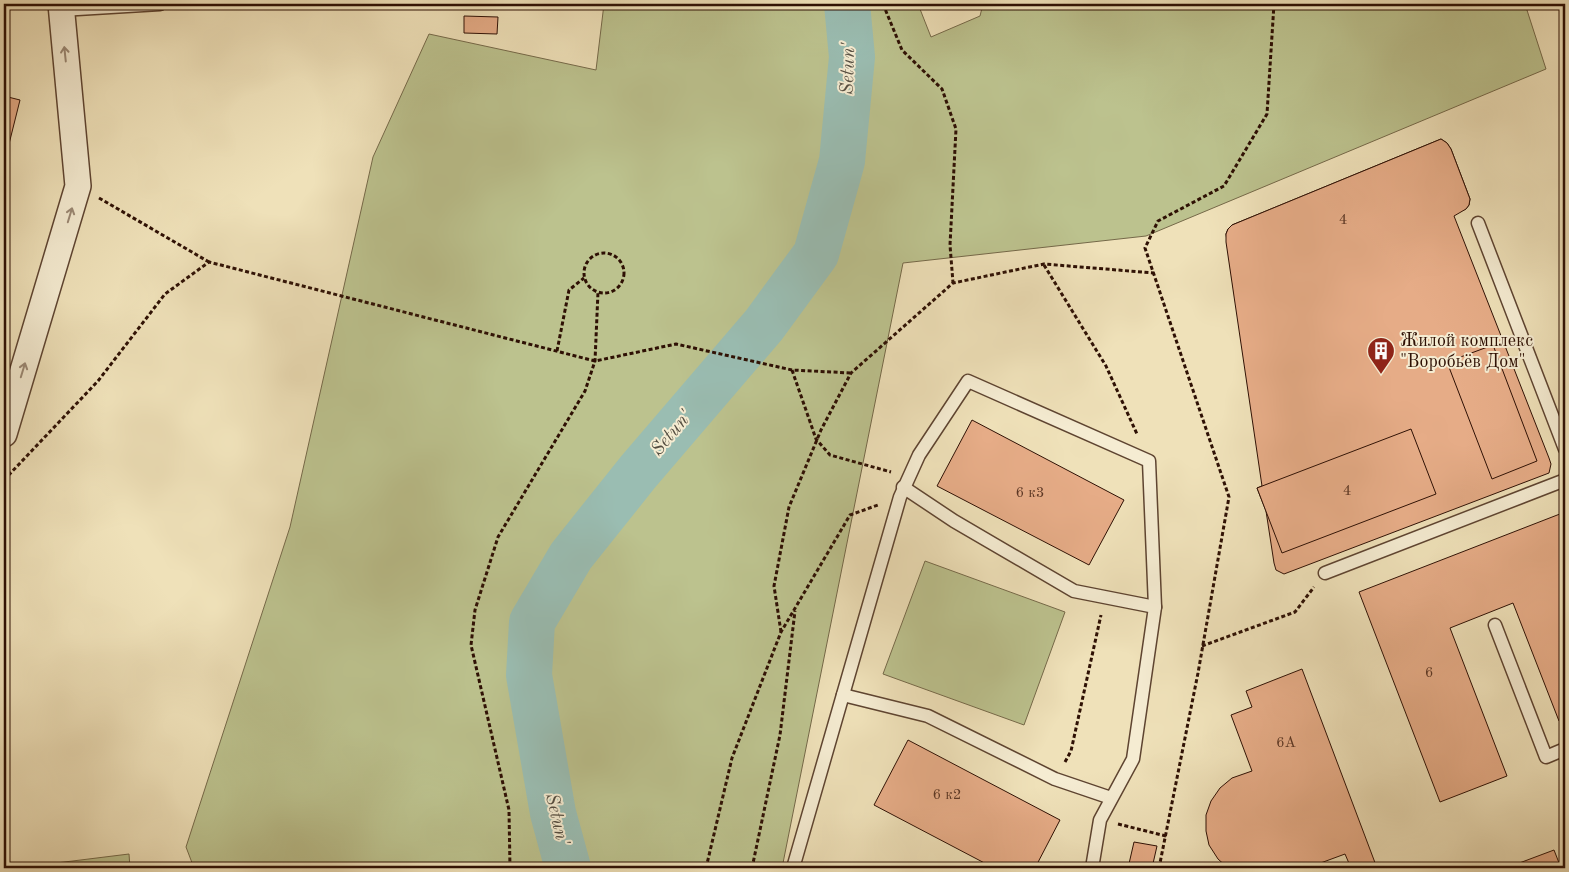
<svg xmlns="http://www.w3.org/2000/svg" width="1569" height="872" font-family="'Old Standard TT',serif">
<rect width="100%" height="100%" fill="#efe1b9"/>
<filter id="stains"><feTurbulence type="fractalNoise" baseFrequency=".004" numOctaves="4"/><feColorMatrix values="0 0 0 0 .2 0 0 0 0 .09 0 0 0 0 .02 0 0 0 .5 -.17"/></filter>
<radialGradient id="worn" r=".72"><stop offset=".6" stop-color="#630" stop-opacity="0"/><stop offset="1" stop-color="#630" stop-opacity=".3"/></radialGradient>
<g fill="#bcc28e" stroke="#756949">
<path d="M 604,4 L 918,4 L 931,37 L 980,16 L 983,4 L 1525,4 L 1546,69 L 1146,236 L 903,263 L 782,868 L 194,868 L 186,847 L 290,527 L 373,157 L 429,34 L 596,70 Z"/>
<path d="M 925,561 L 1065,612 L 1024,725 L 883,674 Z"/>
<path d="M 129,854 L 130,868 L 16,868 Z"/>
</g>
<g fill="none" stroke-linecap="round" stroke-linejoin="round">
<path stroke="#9abdb2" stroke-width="46" d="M 568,868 L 553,813 L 529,675 L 532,622 L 571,556 L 638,472 L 764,325 L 816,254 L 842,161 L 852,57 L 847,4"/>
</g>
<g fill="#e6ac87" stroke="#2e1004">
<path d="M 464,16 L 498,17 L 497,34 L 464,33 Z"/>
<path d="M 4,96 L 20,100 L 4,164 Z"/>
<path d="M 1441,139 L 1447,143 L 1451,149 L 1470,199 L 1469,205 L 1466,209 L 1244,299 L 1239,299 L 1236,296 L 1234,292 L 1226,234 L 1228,229 L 1232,225 Z"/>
<path d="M 1441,139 L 1447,143 L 1451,149 L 1470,199 L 1469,205 L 1466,209 L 1454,216 L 1549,458 L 1551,464 L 1549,473 L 1284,574 L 1276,570 L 1274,563 L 1266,511 L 1257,488 L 1262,486 L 1226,242 L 1226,234 L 1228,229 L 1232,225 Z"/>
<path d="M 1493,345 L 1537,461 L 1492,479 L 1447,362 Z"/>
<path d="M 972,420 L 1124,500 L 1089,565 L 937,486 Z"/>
<path d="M 1411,429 L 1436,494 L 1282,553 L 1257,488 Z"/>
<path d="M 1565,512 L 1565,718 L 1559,721 L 1513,603 L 1450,628 L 1507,776 L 1440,802 L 1359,592 Z"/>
<path d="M 1302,669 L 1377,868 L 1351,868 L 1345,854 L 1307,868 L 1228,868 L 1218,859 L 1209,845 L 1206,831 L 1206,815 L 1211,801 L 1220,788 L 1232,778 L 1252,771 L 1231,715 L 1252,707 L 1246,691 Z"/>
<path d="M 908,740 L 1060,820 L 1035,868 L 994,868 L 874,805 Z"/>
<path d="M 4,772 L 8,812 L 4,813 Z"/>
<path d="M 1134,842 L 1157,846 L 1152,868 L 1128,868 Z"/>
<path d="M 1554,850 L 1561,868 L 1506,868 Z"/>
</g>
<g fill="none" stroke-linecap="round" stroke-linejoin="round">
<defs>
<g id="service">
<path d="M 61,10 L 160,4"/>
<path d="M 1478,223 L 1565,449"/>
<path d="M 903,487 L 954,521 L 1074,591 L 1155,607"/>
<path d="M 1325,573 L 1565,480"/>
<path d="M 1495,625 L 1546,757 L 1565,749"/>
<path d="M 843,695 L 928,716 L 1055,779 L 1111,798"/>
<path d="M 793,868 L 900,497 L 919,455 L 968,381 L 1149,461 L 1155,607 L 1133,759 L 1100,820 L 1092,868"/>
</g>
<path id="minor" d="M 4,434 L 78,186 L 61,4"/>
</defs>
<use href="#service" stroke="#5e4431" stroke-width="15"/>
<use href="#minor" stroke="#5e4431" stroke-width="28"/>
<g stroke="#2e1004" stroke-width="3" stroke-dasharray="4 2.5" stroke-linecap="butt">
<path d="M 883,4 L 902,50 L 942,89 L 956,129 L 950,245 L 953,283"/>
<path d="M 99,198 L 209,262"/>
<circle cx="604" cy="273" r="20"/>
<path d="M 1044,265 L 1106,366 L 1137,434"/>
<path d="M 557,351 L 569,290 L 584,278"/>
<path d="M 792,370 L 816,439 L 830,455 L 891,472"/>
<path d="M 4,480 L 98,381 L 165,294 L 209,262 L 595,361 L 676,344 L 792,370 L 851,373"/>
<path d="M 781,632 L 774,586 L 789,507 L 821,430 L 851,373 L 953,283 L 1044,264 L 1154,273"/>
<path d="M 1202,646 L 1295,612 L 1314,587"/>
<path d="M 1065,762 L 1071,751 L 1101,615"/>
<path d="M 1118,824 L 1166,836"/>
<path d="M 510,868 L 509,810 L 471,645 L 475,610 L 498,537 L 585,391 L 595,361 L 598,292"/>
<path d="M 706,868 L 732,758 L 781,632 L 850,515 L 878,505"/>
<path d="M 752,868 L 780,735 L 795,611"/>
<path d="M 1159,868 L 1198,673 L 1229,497 L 1145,248 L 1158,221 L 1224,186 L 1267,114 L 1274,4"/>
</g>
<use href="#service" stroke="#f5ecd2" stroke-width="12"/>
<use href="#minor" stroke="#f5ecd2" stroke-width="25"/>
</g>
<defs><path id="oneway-shaft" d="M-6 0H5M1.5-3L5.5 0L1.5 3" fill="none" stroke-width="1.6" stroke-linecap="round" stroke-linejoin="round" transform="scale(1.25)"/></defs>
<g stroke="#9b8975">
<use href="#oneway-shaft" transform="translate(65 54) rotate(-96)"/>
<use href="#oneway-shaft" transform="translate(70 215) rotate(-73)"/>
<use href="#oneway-shaft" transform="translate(23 370) rotate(-73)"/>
</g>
<defs>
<symbol id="building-pin" viewBox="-11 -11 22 30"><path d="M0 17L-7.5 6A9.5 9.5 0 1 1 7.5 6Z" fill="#8f2418" stroke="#f5ecd2"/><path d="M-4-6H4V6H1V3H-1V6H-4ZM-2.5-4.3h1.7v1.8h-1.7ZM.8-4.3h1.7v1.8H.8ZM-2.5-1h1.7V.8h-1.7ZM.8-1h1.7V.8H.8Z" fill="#fff"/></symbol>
</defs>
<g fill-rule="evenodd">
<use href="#building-pin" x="1365" y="335" width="32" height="43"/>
</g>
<g text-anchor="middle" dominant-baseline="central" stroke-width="4" stroke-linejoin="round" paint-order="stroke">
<g font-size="15" fill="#5c3725">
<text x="1343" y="220">4</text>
<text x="1347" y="491">4</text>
<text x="1030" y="493">6 к3</text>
<text x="1429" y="673">6</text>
<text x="1286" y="743">6А</text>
<text x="947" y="795">6 к2</text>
</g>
<g font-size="18" fill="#2e1004" stroke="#f5ecd2" text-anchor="start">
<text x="1400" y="341">Жилой комплекс<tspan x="1400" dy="21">"Воробьёв Дом"</tspan></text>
</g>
<g font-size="19" font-style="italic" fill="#544d41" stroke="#f5ecd2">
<text transform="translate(849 69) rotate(-88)">Setun'</text>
<text transform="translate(672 434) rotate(-50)">Setun'</text>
<text transform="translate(556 819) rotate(77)">Setun'</text>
</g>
</g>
<rect width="1569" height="872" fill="none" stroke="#efe1b9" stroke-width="20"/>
<rect x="5" y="5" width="1559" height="862" fill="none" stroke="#2e1004" stroke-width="2.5"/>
<rect x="10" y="10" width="1549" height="852" fill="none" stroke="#2e1004"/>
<rect width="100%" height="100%" filter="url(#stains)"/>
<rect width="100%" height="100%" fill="url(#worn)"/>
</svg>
